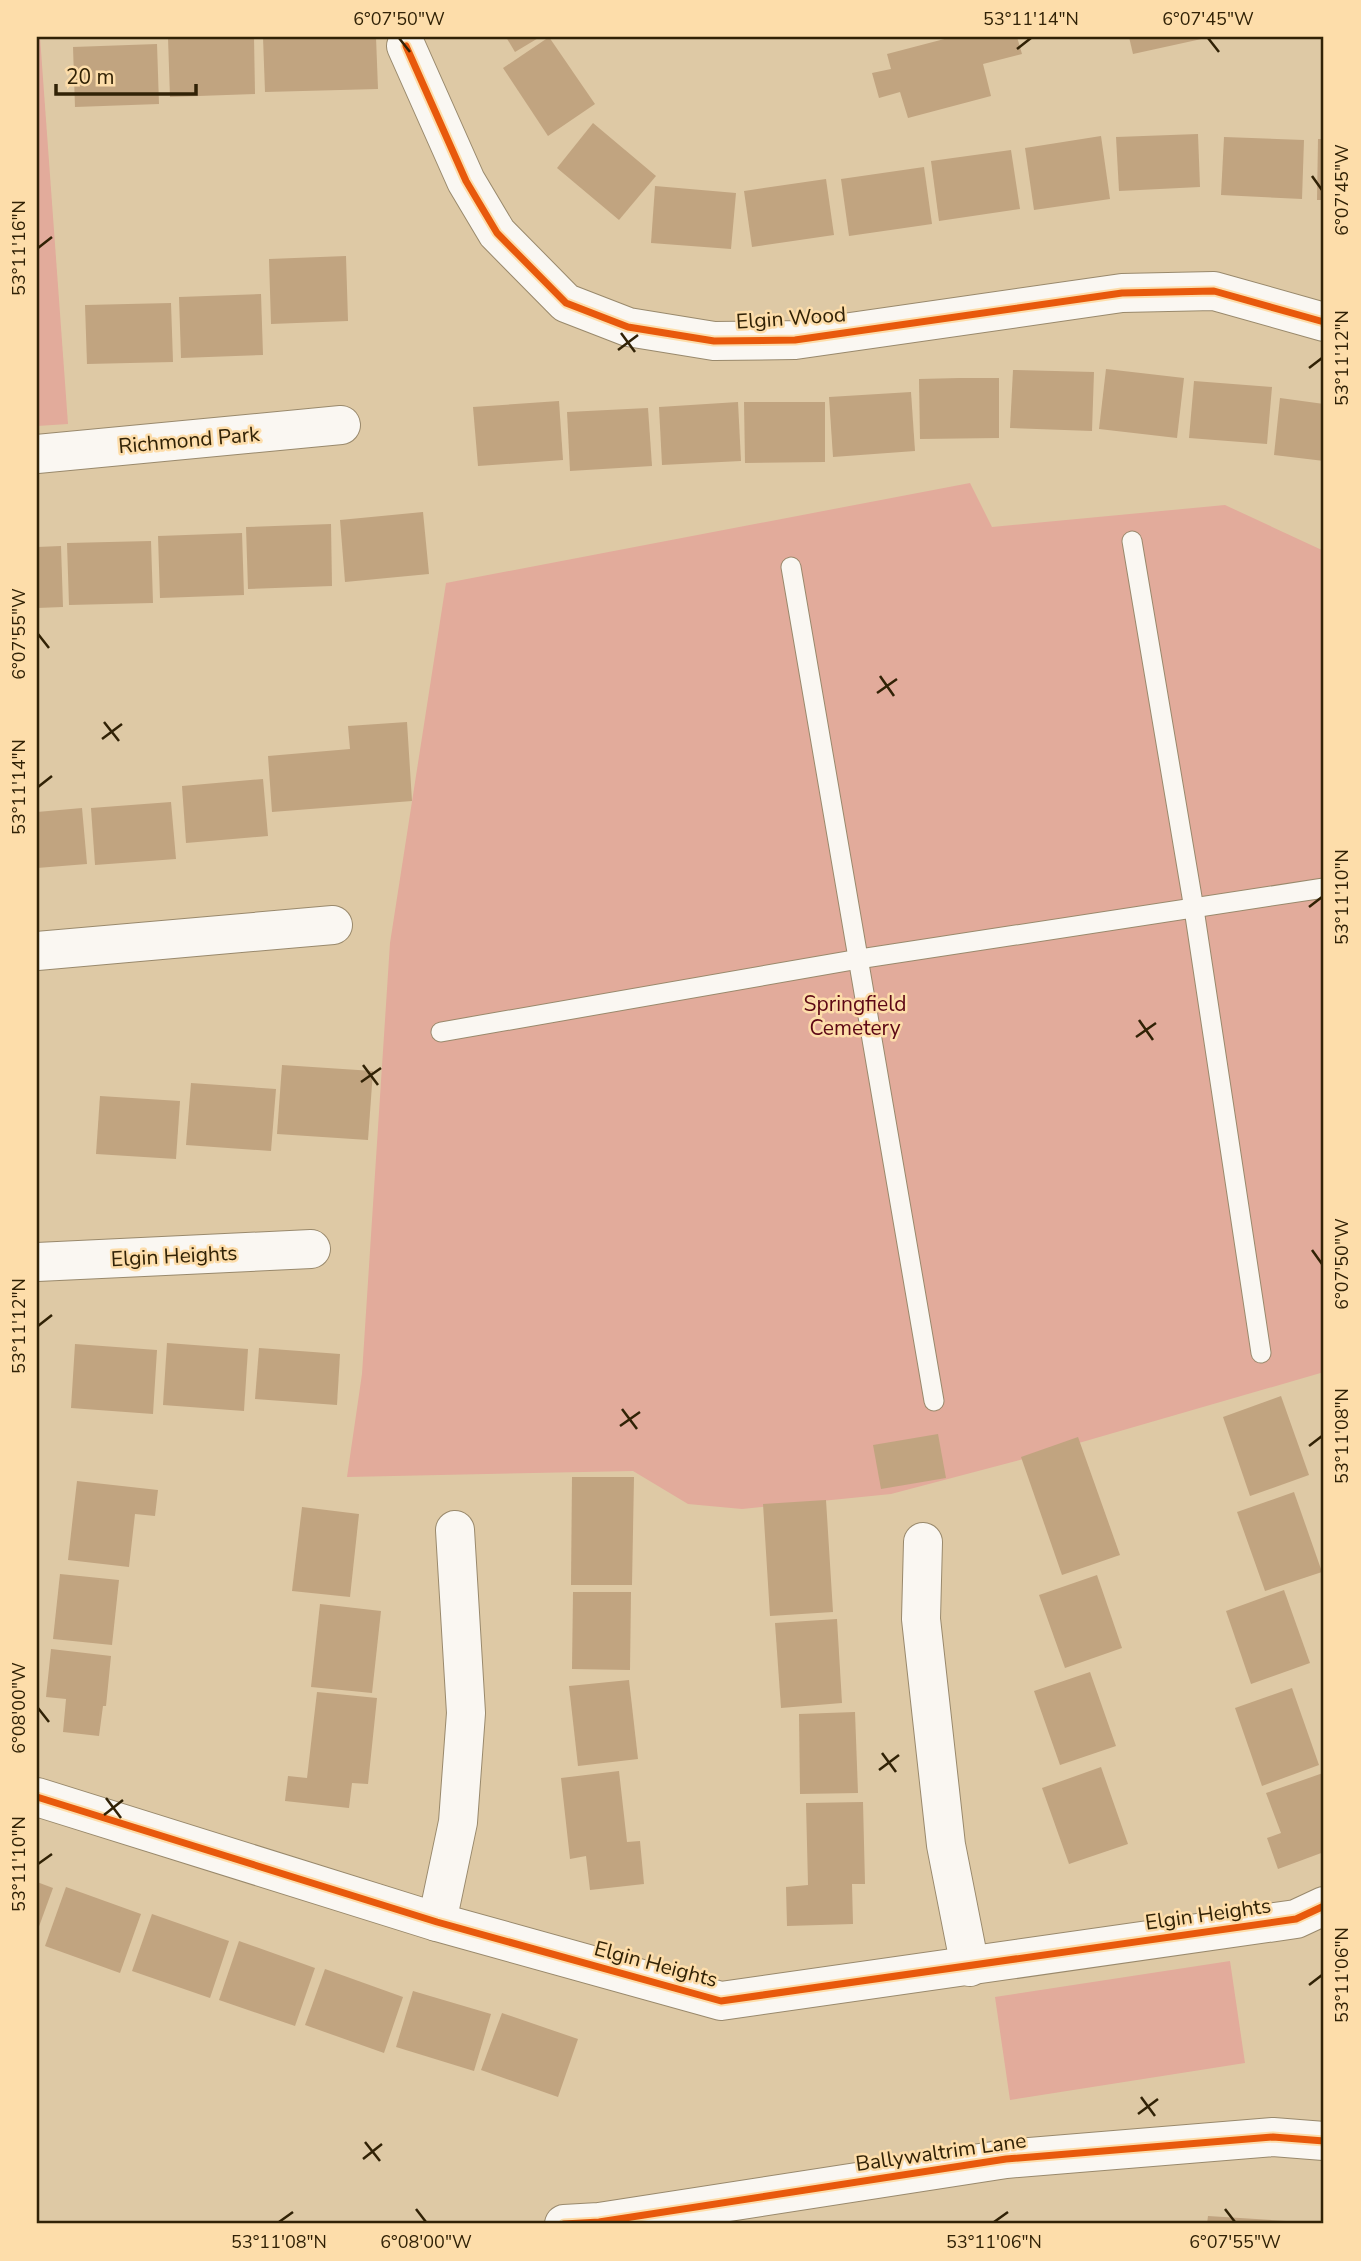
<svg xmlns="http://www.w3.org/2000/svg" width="1361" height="2261" font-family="'Nunito Sans',sans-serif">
<rect width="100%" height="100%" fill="#dec9a5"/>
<g fill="#e2ab9b">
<path d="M 37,37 L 40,37 L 68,424 L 37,426 Z"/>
<path d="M 970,483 L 992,527 L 1225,505 L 1324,551 L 1324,1372 L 1027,1458 L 891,1494 L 742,1509 L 688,1504 L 633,1471 L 347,1477 L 362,1374 L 390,943 L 446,583 Z"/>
<path d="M 1230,1961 L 1245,2063 L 1010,2100 L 995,1997 Z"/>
</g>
<g fill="#c1a480">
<path d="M 212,37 L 254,37 L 255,94 L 170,97 L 168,38 Z"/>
<path d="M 263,37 L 376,37 L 378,89 L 265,92 Z"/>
<path d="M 506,37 L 540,37 L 515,52 Z"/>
<path d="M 549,37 L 595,104 L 548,136 L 503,68 Z"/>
<path d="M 952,37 L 1017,37 L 1022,54 L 983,64 L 991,96 L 908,118 L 900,92 L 879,98 L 872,73 L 891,69 L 887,54 Z"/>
<path d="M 1129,37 L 1206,37 L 1206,38 L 1133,54 Z"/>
<path d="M 157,44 L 159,104 L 75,107 L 73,47 Z"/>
<path d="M 593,123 L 656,176 L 619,220 L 557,168 Z"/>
<path d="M 1198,134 L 1200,187 L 1119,191 L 1116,137 Z"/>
<path d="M 1101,136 L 1110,199 L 1034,210 L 1025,148 Z"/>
<path d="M 1224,137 L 1304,140 L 1302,199 L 1221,195 Z"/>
<path d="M 1318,139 L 1324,139 L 1324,200 L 1317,200 Z"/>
<path d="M 1011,150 L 1020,209 L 939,221 L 931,161 Z"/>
<path d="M 924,167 L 932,224 L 849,236 L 841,179 Z"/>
<path d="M 826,179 L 834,235 L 752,247 L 744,191 Z"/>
<path d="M 655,186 L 736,193 L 731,249 L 651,243 Z"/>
<path d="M 346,256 L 348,321 L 271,324 L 269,259 Z"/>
<path d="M 261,294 L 263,355 L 181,358 L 179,297 Z"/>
<path d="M 171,303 L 173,362 L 87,364 L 85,305 Z"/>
<path d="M 1106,369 L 1184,378 L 1177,438 L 1099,429 Z"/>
<path d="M 1013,370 L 1094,372 L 1092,431 L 1010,428 Z"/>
<path d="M 959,378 L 999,378 L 999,438 L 920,439 L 919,379 Z"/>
<path d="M 1194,381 L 1272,387 L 1267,444 L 1189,438 Z"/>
<path d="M 911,392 L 915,451 L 833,457 L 829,397 Z"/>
<path d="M 1280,398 L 1324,404 L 1324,461 L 1274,455 Z"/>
<path d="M 559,401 L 563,460 L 478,466 L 473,407 Z"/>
<path d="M 738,402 L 741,461 L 662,465 L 659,407 Z"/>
<path d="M 744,402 L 825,402 L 825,462 L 745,463 Z"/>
<path d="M 648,408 L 652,466 L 570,471 L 567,412 Z"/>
<path d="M 423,512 L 429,574 L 345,582 L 340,520 Z"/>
<path d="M 331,524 L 332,586 L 248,589 L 246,527 Z"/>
<path d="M 242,533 L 244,595 L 160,598 L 158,536 Z"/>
<path d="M 151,541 L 153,603 L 69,605 L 67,543 Z"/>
<path d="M 61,546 L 63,607 L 37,608 L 37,547 Z"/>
<path d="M 407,722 L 412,801 L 272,812 L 268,756 L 350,749 L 348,726 Z"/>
<path d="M 263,779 L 268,836 L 186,843 L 182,786 Z"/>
<path d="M 171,802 L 176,859 L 95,865 L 91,808 Z"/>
<path d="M 82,808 L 87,864 L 37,868 L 37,812 Z"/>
<path d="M 282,1065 L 373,1071 L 368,1140 L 277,1134 Z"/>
<path d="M 191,1083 L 276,1089 L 271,1151 L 186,1145 Z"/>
<path d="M 100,1096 L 180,1101 L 176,1159 L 96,1154 Z"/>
<path d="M 167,1343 L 248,1349 L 244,1411 L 163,1405 Z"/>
<path d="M 75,1344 L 157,1350 L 153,1414 L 71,1408 Z"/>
<path d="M 259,1348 L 340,1354 L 337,1405 L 255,1399 Z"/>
<path d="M 1281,1396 L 1309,1475 L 1250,1496 L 1223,1417 Z"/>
<path d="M 938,1434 L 946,1478 L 881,1489 L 873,1445 Z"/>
<path d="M 1078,1437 L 1120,1555 L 1062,1575 L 1021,1457 Z"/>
<path d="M 572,1477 L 634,1477 L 632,1585 L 571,1585 Z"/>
<path d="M 77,1481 L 158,1490 L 155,1516 L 135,1514 L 129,1567 L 68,1560 Z"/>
<path d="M 1294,1492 L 1322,1572 L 1265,1591 L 1237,1512 Z"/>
<path d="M 826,1500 L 833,1612 L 770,1616 L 763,1504 Z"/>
<path d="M 302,1507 L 359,1514 L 350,1597 L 292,1591 Z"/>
<path d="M 60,1574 L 119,1580 L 112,1645 L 53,1639 Z"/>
<path d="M 1097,1575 L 1122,1648 L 1065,1668 L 1039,1595 Z"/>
<path d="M 1284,1590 L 1310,1663 L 1251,1684 L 1226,1611 Z"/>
<path d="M 573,1592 L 631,1592 L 630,1670 L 572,1669 Z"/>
<path d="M 320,1604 L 381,1611 L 372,1693 L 311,1687 Z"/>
<path d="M 837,1619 L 842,1703 L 781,1708 L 775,1623 Z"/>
<path d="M 51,1649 L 111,1656 L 106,1706 L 103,1706 L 99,1736 L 63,1732 L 66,1699 L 46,1697 Z"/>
<path d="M 1090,1672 L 1116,1746 L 1060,1765 L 1034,1691 Z"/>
<path d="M 629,1680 L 638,1759 L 578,1766 L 569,1686 Z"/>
<path d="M 1292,1688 L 1319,1765 L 1262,1786 L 1235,1708 Z"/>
<path d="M 317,1692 L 377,1698 L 368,1784 L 352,1783 L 349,1808 L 285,1801 L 288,1776 L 307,1778 Z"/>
<path d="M 855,1712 L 858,1793 L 800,1794 L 799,1714 Z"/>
<path d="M 1101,1767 L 1128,1844 L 1069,1864 L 1042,1788 Z"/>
<path d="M 619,1771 L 627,1842 L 640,1841 L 644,1884 L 590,1890 L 586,1856 L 570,1859 L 561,1778 Z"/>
<path d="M 1323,1773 L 1324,1852 L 1278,1869 L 1267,1838 L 1281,1833 L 1266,1793 Z"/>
<path d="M 863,1802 L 865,1884 L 852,1884 L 853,1924 L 787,1926 L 786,1887 L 808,1885 L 806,1803 Z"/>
<path d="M 37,1882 L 53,1888 L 37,1932 Z"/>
<path d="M 66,1887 L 141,1914 L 120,1973 L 45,1946 Z"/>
<path d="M 152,1914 L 229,1941 L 210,1998 L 132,1971 Z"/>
<path d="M 239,1941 L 315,1968 L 295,2026 L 219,2000 Z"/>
<path d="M 325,1969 L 403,1997 L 384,2053 L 305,2025 Z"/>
<path d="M 413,1991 L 491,2014 L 474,2071 L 396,2047 Z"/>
<path d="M 502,2013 L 578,2039 L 558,2097 L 481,2070 Z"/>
<path d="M 1208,2216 L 1286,2221 L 1286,2224 L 1207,2224 Z"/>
</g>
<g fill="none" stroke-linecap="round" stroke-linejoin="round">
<defs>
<g id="lane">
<path d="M 1132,541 L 1194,909 L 1261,1353"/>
<path d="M 791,567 L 934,1401"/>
<path d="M 441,1032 L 859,959 L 1324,888"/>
</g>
<g id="street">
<path d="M 406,46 L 466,181 L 497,233 L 566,303 L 628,327 L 714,341 L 795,340 L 1122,293 L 1214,291 L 1324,322"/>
<path d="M 37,454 L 341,425"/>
<path d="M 37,951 L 333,925"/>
<path d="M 37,1262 L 311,1249"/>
<path d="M 923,1542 L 921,1619 L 946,1845 L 970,1967"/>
<path d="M 37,1797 L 437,1922 L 721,2001 L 1296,1919 L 1324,1906"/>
<path d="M 437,1922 L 458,1822 L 466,1713 L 455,1530"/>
<path d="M 564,2224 L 599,2222 L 1006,2159 L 1273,2137 L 1324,2141"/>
</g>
</defs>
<use href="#lane" stroke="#99896c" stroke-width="21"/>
<use href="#street" stroke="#99896c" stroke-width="40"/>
<use href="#lane" stroke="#faf7f2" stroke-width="19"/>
<use href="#street" stroke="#faf7f2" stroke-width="38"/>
<defs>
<g id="cycleway">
<path d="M 406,46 L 466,181 L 497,233 L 566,303 L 628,327 L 714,341 L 795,340 L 1122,293 L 1214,291 L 1324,322"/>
<path d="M 37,1797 L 437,1922 L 721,2001 L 1296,1919 L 1324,1906"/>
<path d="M 564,2224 L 599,2222 L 1006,2159 L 1273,2137 L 1324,2141"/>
</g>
</defs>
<use href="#cycleway" stroke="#fdddaa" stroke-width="11"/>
<use href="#cycleway" stroke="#e8590c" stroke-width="7"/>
</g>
<path fill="none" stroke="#312206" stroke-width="2.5" d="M 399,38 L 410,52M 1208,38 L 1219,52M 1017,49 L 1031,38M 1312,176 L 1322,190M 38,248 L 52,237M 621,333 L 635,352M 618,350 L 638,335M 1309,368 L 1322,358M 38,634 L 49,648M 880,676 L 894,696M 877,693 L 897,679M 104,722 L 119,741M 102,739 L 122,724M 38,787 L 52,776M 1309,907 L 1322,897M 1139,1020 L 1153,1040M 1136,1037 L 1156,1023M 363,1065 L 378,1085M 361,1082 L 381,1068M 1312,1250 L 1322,1264M 38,1326 L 52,1315M 622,1409 L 637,1429M 620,1426 L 640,1412M 1309,1446 L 1322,1436M 38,1708 L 49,1722M 882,1753 L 896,1772M 879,1770 L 899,1755M 106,1798 L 121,1818M 104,1815 L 123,1800M 38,1864 L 52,1854M 1309,1985 L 1322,1975M 1141,2097 L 1155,2116M 1138,2114 L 1158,2099M 365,2142 L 380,2161M 363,2159 L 382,2144M 416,2209 L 426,2222M 1225,2209 L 1235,2222M 279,2222 L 293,2212M 994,2222 L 1008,2212"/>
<g text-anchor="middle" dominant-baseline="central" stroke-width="5" stroke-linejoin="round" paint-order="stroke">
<g font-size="21" fill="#312206" stroke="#fdddaa">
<text transform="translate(791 318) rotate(-4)">Elgin Wood</text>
<text transform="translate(189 440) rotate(-5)">Richmond Park</text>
<text transform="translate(174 1256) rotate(-3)">Elgin Heights</text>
<text transform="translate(1208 1914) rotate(-8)">Elgin Heights</text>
<text transform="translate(656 1964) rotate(15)">Elgin Heights</text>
<text transform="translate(941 2152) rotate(-8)">Ballywaltrim Lane</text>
</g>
<g font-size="21" fill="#5c0715" stroke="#fdddaa">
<text x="855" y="1004">Springfield<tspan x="855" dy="24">Cemetery</tspan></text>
</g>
</g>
<rect width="1361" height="2261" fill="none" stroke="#fdddaa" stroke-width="77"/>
<path d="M56 84v10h140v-10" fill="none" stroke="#312206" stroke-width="3.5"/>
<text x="66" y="84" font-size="21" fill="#312206" stroke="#fdddaa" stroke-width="5" paint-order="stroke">20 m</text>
<rect x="38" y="38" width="1284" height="2184" fill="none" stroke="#312206" stroke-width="2.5"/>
<g font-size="18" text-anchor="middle" fill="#312206">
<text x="399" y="25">6°07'50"W</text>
<text x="1031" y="25">53°11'14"N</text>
<text x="1208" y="25">6°07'45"W</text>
<text transform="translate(1342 190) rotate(-90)" y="6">6°07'45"W</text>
<text transform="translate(19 248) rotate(-90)" y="6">53°11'16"N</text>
<text transform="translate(1342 358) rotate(-90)" y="6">53°11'12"N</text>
<text transform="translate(19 634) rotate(-90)" y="6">6°07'55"W</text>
<text transform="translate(19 787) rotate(-90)" y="6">53°11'14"N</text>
<text transform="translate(1342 897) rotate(-90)" y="6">53°11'10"N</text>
<text transform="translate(1342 1264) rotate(-90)" y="6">6°07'50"W</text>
<text transform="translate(19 1326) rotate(-90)" y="6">53°11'12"N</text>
<text transform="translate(1342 1436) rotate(-90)" y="6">53°11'08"N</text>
<text transform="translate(19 1708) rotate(-90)" y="6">6°08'00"W</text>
<text transform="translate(19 1864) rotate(-90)" y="6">53°11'10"N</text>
<text transform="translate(1342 1975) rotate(-90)" y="6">53°11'06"N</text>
<text x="279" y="2248">53°11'08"N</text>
<text x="426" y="2248">6°08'00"W</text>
<text x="994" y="2248">53°11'06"N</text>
<text x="1235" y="2248">6°07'55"W</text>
</g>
</svg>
